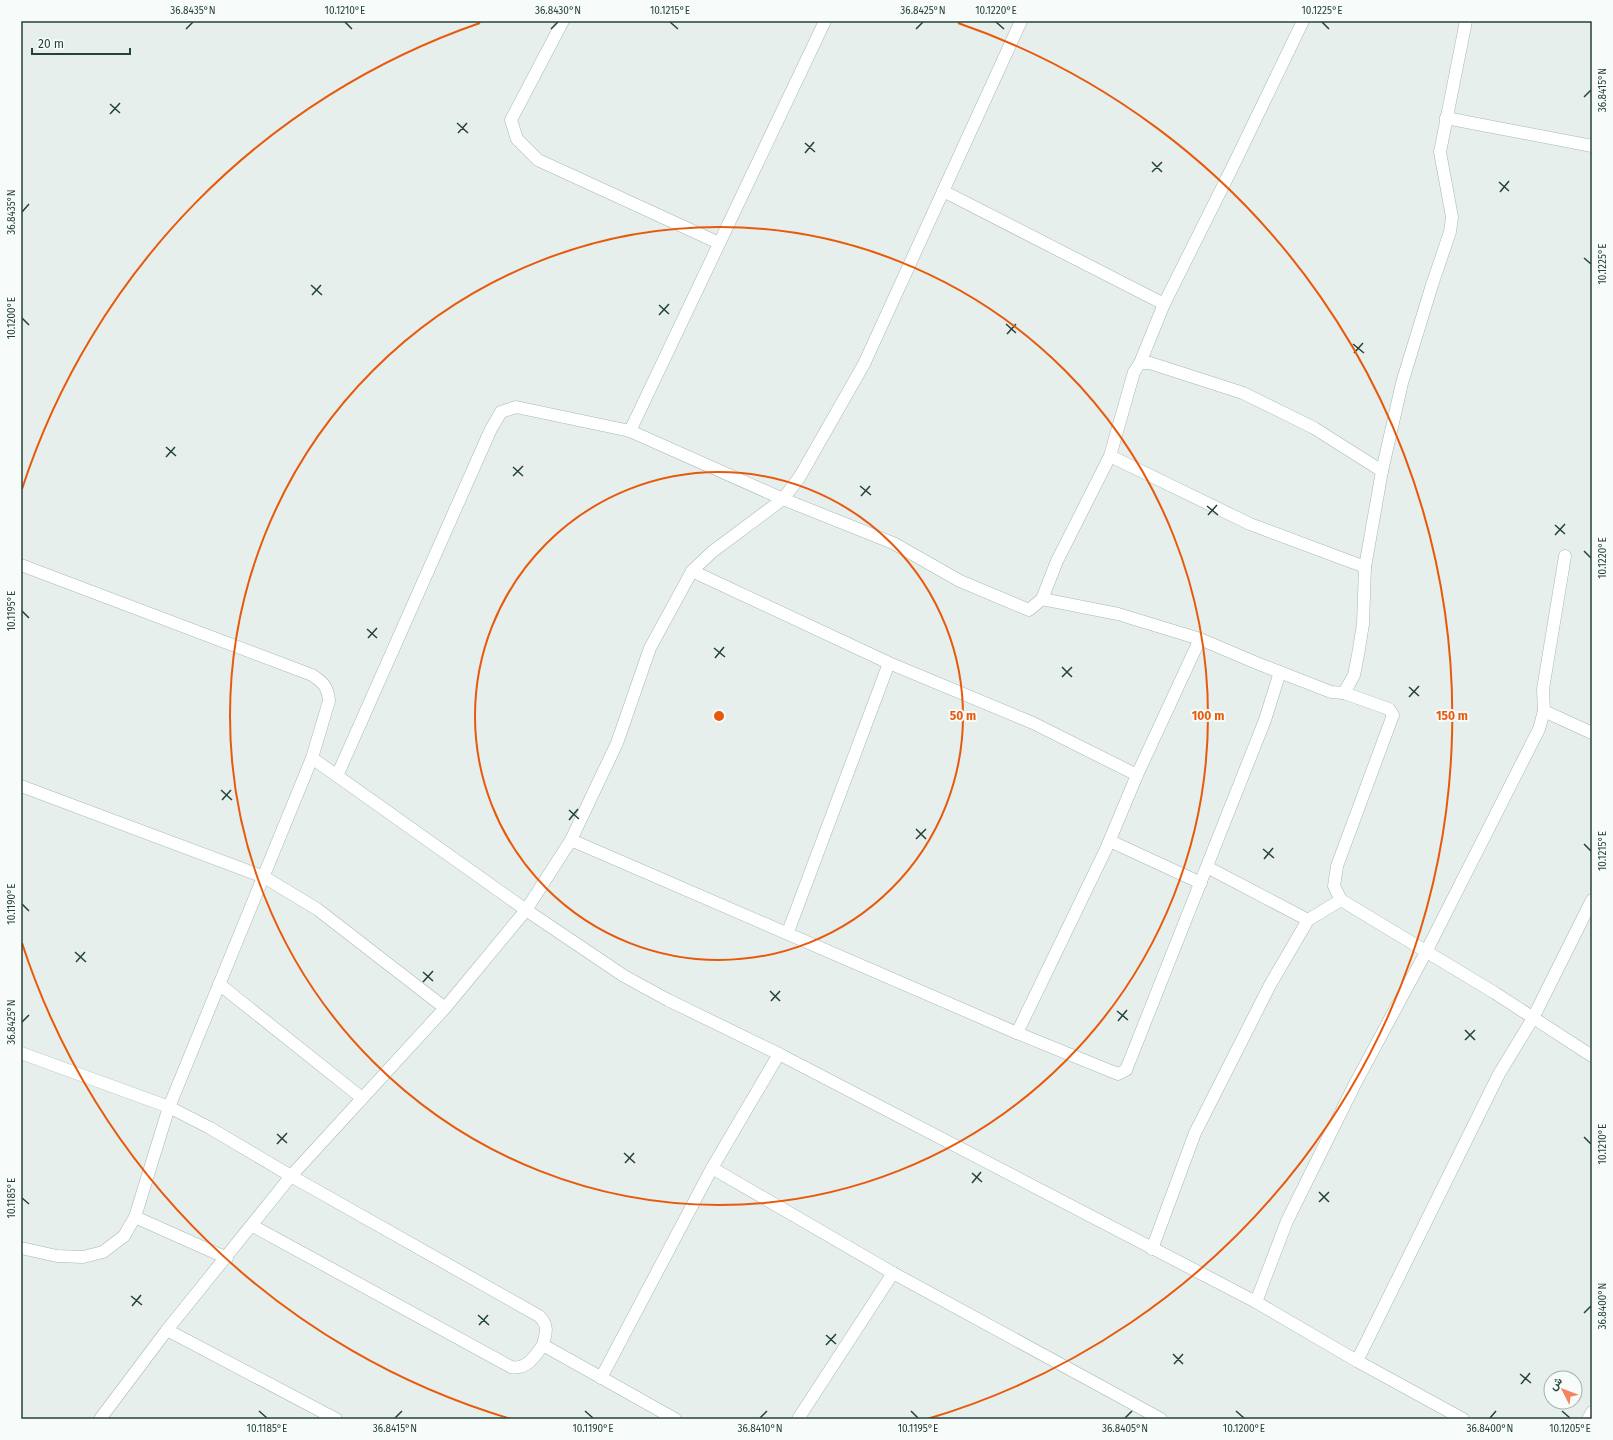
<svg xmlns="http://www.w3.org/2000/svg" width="1613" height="1440" font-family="'Fira Sans',Vazirmatn,sans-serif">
<rect width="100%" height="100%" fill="#e6efeb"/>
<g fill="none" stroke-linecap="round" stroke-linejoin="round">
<defs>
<g id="minor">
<path d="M 563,21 L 511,120 L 517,139 L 538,160 L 719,243"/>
<path d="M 1446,118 L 1592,146"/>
<path d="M 943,191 L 1164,304 L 1233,166 L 1303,21"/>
<path d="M 1140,363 L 1164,304"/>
<path d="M 630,431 L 825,21"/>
<path d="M 1110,456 L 1250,524 L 1365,567"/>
<path d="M 1382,471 L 1314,428 L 1243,393 L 1150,363 L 1140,363 L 1134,372 L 1110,456 L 1057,561 L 1042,599 L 1118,614 L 1200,639 L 1259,664 L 1331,692 L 1344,693 L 1389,709 L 1393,715 L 1337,866 L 1334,886 L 1341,900 L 1495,993 L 1592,1056"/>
<path d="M 21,565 L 312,675 C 323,682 328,687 329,701 L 312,758 L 169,1107 L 135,1217 L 124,1236 L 103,1252 L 83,1257 L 57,1256 L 21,1248"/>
<path d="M 1344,693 L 1354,675 L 1358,655 L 1363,624 L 1365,567 L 1382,471 L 1402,383 L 1432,285 L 1450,232 L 1452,217 L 1440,152 L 1466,21"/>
<path d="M 1544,711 L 1592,733"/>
<path d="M 312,758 L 526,910 L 624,976 L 668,1000 L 779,1054 L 1256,1302 L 1357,1361 L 1463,1419"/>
<path d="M 1137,775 L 1200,639"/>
<path d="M 337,776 L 491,429 L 501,412 L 516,407 L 630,431 L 783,499 L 893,543 L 960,581 L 1029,610 L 1042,599"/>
<path d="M 21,786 L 264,877 L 317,909 L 445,1008"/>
<path d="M 571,840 L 1017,1033 L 1106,849 L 1137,775 L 1033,723 L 889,663 L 692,571"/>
<path d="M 1110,841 L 1201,883"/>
<path d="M 1207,867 L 1308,920"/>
<path d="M 788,932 L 889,663"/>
<path d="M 219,984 L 362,1098"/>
<path d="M 1017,1033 L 1118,1074 L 1126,1070 L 1265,720 L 1280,672"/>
<path d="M 21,1053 L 169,1107 L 210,1128 L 291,1176 L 539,1316 C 549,1325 546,1333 543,1345 L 675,1419"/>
<path d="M 712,1168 L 893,1273 L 1161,1419"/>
<path d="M 135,1217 L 227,1258"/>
<path d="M 253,1226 L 511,1367 C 527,1370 535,1356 543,1345"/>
<path d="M 1152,1249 L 1195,1133 L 1270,985 L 1308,920 L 1341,900"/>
<path d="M 1256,1302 L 1287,1221 L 1355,1084 L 1426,952 L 1539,729 L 1544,711 L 1543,689 L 1565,556"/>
<path d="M 167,1330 L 336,1419"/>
<path d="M 1357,1361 L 1499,1074 L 1533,1018 L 1592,900"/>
<path d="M 601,1378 L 712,1168 L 779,1054"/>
<path d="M 798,1419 L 893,1273"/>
<path d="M 1588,1419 L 1592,1412"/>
</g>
<path id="tertiary" d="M 100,1419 L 167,1330 L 291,1176 L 445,1008 L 526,910 L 571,840 L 617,743 L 650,648 L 692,571 L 712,552 L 783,499 L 799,478 L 864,364 L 1021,21"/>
</defs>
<use href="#minor" stroke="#a8b8b2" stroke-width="13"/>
<use href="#tertiary" stroke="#a8b8b2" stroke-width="13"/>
<use href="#minor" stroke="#fff" stroke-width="12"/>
<use href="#tertiary" stroke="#fff" stroke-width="12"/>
</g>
<path fill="none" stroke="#24423a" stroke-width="1.5" d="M 345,22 L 352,29M 670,22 L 678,29M 996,22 L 1004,29M 1322,22 L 1329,29M 186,29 L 193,22M 551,29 L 558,22M 916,29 L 923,22M 1584,97 L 1591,90M 110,104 L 120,113M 110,114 L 120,103M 457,123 L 468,133M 458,133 L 467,123M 805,143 L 815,152M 805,153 L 814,142M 1152,162 L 1162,172M 1152,172 L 1162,162M 1499,182 L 1509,191M 1500,192 L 1509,181M 22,212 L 29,204M 1584,258 L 1591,264M 311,285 L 322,295M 312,295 L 321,285M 659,305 L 669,314M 659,315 L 669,304M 22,318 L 29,325M 1006,324 L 1016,333M 1007,334 L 1016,324M 1353,344 L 1364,353M 1354,353 L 1363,343M 166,447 L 176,456M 166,457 L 175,447M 513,467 L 523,476M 513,476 L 523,466M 860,486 L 871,495M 861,496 L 870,486M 1207,506 L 1218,515M 1208,515 L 1217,505M 1555,525 L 1565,534M 1555,535 L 1565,524M 1584,551 L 1591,558M 22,611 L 29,618M 367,629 L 377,638M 368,638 L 377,628M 714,648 L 725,657M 715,658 L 724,647M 1062,667 L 1072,677M 1062,677 L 1072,667M 1409,687 L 1419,696M 1409,697 L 1419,686M 221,790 L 232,800M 222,800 L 231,790M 569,810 L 579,819M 569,820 L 578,809M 916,829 L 926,839M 916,839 L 926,829M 1584,844 L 1591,851M 1263,849 L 1274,858M 1264,859 L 1273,848M 22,904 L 29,911M 75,952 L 86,962M 76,962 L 85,952M 423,972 L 433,981M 423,982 L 433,971M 770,991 L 780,1001M 771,1001 L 780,991M 1117,1011 L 1128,1020M 1118,1021 L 1127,1010M 22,1022 L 29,1015M 1465,1030 L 1475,1040M 1465,1040 L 1475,1030M 277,1134 L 287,1143M 1584,1137 L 1591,1144M 277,1144 L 287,1133M 624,1153 L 635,1163M 625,1163 L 634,1153M 972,1173 L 982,1182M 972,1183 L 981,1172M 1319,1192 L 1329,1202M 22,1198 L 29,1204M 1319,1202 L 1329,1192M 131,1296 L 142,1305M 132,1306 L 141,1295M 1584,1313 L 1591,1306M 478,1315 L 489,1325M 479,1325 L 488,1315M 826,1335 L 836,1344M 826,1345 L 836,1334M 1173,1354 L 1183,1364M 1174,1364 L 1183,1354M 1520,1374 L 1531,1383M 1521,1384 L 1530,1373M 259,1411 L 267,1418M 585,1411 L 593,1418M 911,1411 L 918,1418M 1236,1411 L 1244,1418M 1562,1411 L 1570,1418M 395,1418 L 402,1411M 760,1418 L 767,1411M 1125,1418 L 1132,1411M 1490,1418 L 1496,1411"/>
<g fill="none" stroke="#e8590c" stroke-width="2">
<circle cx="719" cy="716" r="244"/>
<circle cx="719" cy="716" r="489"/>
<path d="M511 1419A733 733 0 0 1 22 943M22 489A733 733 0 0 1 480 23M958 23A733 733 0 0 1 927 1419"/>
</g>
<circle cx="719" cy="716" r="6" fill="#e8590c" stroke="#f7fbf9" stroke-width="2"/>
<g font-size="12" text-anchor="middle" font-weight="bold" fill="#e8590c" stroke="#f7fbf9" stroke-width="4" stroke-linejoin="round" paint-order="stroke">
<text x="963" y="720">50 m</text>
<text x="1208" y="720">100 m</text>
<text x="1452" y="720">150 m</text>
</g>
<rect width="1613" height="1440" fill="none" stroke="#f7fbf9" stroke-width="44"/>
<g transform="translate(1563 1390) rotate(312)"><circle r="19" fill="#f7fbf9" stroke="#a3b1ad"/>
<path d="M0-3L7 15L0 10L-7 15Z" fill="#f4845f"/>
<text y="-6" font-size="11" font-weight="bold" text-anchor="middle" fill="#24423a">ش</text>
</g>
<path d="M32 48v6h98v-6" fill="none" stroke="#24423a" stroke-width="2"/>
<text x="38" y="48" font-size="12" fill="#24423a" stroke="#f7fbf9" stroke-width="3" paint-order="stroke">20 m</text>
<rect x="22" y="22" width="1569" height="1396" fill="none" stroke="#24423a" stroke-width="1.5"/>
<g font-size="10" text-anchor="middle" fill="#24423a">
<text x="193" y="14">36.8435°N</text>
<text x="345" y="14">10.1210°E</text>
<text x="558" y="14">36.8430°N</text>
<text x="670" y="14">10.1215°E</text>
<text x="923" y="14">36.8425°N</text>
<text x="996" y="14">10.1220°E</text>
<text x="1322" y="14">10.1225°E</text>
<text transform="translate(1602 90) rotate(-90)" y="4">36.8415°N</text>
<text transform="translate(11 212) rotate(-90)" y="4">36.8435°N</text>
<text transform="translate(1602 264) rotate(-90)" y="4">10.1225°E</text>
<text transform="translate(11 318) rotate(-90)" y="4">10.1200°E</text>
<text transform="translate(1602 558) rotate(-90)" y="4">10.1220°E</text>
<text transform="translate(11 611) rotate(-90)" y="4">10.1195°E</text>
<text transform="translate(1602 851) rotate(-90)" y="4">10.1215°E</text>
<text transform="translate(11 904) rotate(-90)" y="4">10.1190°E</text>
<text transform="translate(11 1022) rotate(-90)" y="4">36.8425°N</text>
<text transform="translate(1602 1144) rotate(-90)" y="4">10.1210°E</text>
<text transform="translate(11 1198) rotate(-90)" y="4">10.1185°E</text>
<text transform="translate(1602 1306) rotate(-90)" y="4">36.8400°N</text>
<text x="267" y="1432">10.1185°E</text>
<text x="395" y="1432">36.8415°N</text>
<text x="593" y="1432">10.1190°E</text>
<text x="760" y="1432">36.8410°N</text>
<text x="918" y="1432">10.1195°E</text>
<text x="1125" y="1432">36.8405°N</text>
<text x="1244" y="1432">10.1200°E</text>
<text x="1490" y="1432">36.8400°N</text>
<text x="1570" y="1432">10.1205°E</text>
</g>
</svg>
